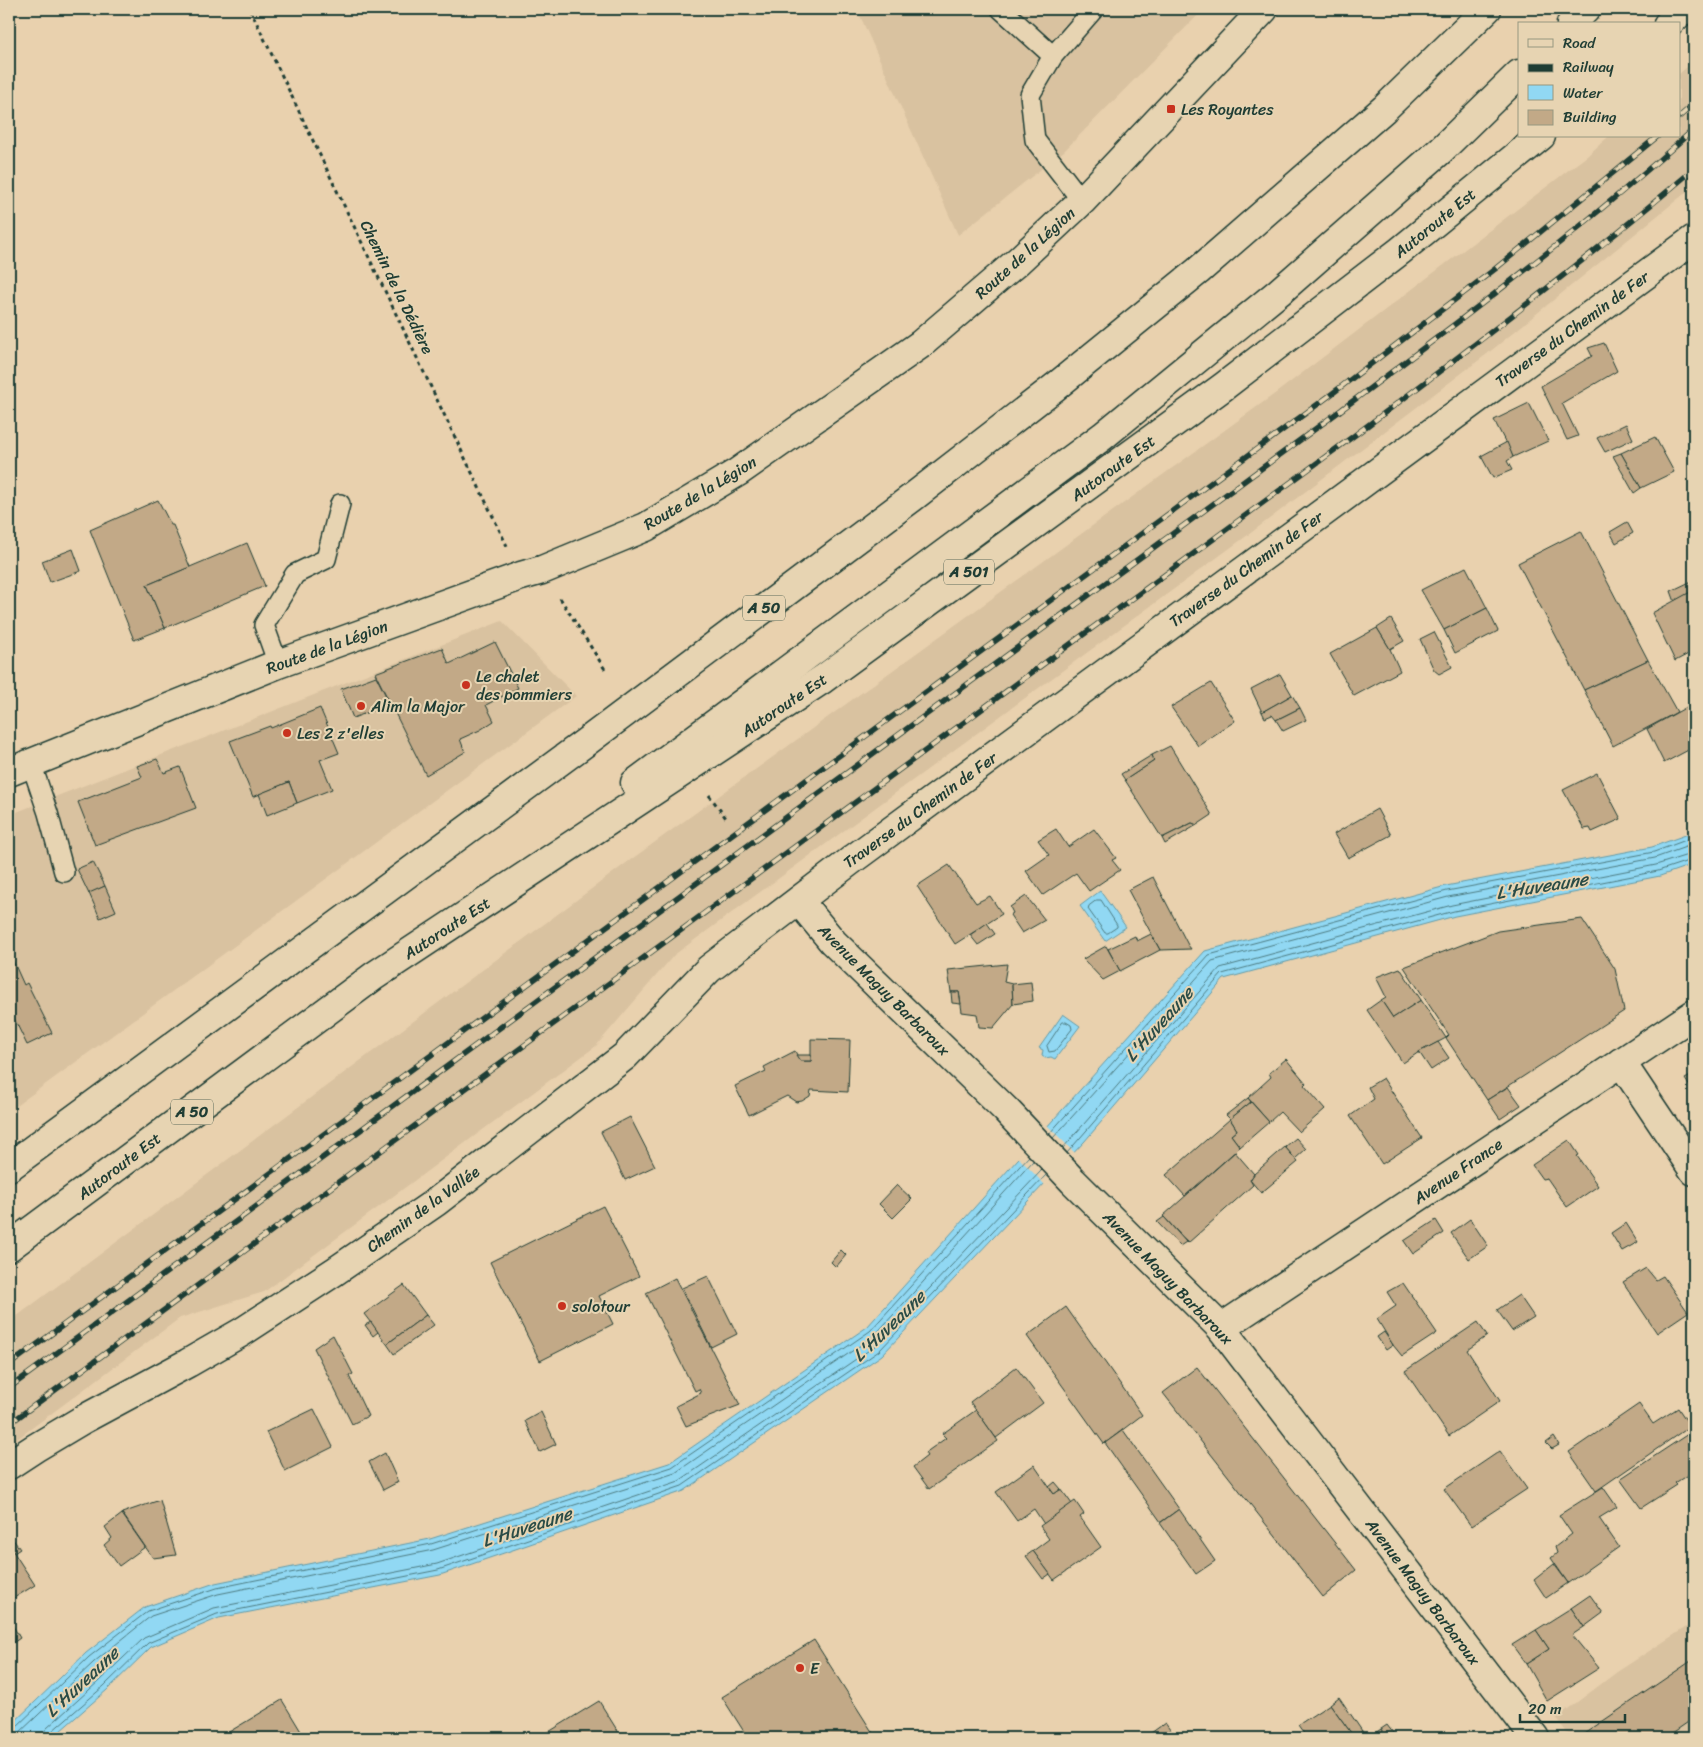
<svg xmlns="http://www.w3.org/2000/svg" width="1703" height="1747" font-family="Sriracha,sans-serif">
<rect width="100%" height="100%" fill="#e9d1ae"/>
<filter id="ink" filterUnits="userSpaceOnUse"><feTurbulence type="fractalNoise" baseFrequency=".02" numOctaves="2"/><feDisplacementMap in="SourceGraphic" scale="10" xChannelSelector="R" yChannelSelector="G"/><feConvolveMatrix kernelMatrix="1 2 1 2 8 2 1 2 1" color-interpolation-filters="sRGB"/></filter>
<g filter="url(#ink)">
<g fill="#d9c2a0">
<path d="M 857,9 L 1204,9 L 1064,151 L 958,235 Z"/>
<path d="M 1694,61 L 1694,186 L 1487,354 L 1252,532 L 674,955 L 596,1046 L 264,1292 L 180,1318 L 9,1445 L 9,1322 L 629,861 L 1276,393 L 1587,156 L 1609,136 L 1679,136 L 1679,74 Z"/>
<path d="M 502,621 L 576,696 L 9,1111 L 9,815 Z"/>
<path d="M 1694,1622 L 1694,1738 L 1571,1738 L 1556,1718 L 1617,1672 Z"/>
</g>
<g fill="#91d8f3" stroke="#639aa7">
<path d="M 1694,832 L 1694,864 L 1660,876 L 1455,916 L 1224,979 L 1084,1142 L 882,1355 L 684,1491 L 440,1575 L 219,1618 L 151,1647 L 107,1690 L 52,1738 L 9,1738 L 9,1727 L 86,1653 L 145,1607 L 215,1583 L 430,1539 L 669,1463 L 867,1327 L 1205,951 L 1446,886 L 1652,847 Z"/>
<path d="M 1100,891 L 1126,927 L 1105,941 L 1080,906 Z"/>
<path d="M 1063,1014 L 1080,1026 L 1055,1059 L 1051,1057 L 1045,1058 L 1042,1056 L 1043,1050 L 1039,1048 Z"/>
</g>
<path fill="#e9d1ae" d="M 1047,1125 L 1076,1154 L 1046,1186 L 1018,1157 Z"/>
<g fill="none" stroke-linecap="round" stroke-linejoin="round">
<g stroke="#4d7b80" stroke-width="1">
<path d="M 1097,900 L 1101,900 L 1117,925 L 1117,927 L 1108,933 L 1105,933 L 1088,909 L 1089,906 Z"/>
<path d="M 1063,1022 L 1066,1022 L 1071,1025 L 1072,1029 L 1055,1051 L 1049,1052 L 1047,1046 Z"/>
<path d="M 1049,1134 L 1209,955 L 1447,891 L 1654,852 L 1694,837"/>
<path d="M 1053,1138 L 1212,961 L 1448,897 L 1655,858 L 1694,844"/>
<path d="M 1063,1148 L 1220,968 L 1452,905 L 1656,865 L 1694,853"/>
<path d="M 1067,1153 L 1222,974 L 1454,911 L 1658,871 L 1694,859"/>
<path d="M 9,1730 L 14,1729 L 89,1657 L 148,1611 L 217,1588 L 431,1544 L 672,1467 L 870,1331 L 1029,1156"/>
<path d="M 9,1737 L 18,1734 L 94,1662 L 151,1616 L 218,1594 L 433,1550 L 675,1473 L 874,1336 L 1033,1161"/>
<path d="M 43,1738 L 43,1733 L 47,1728 L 99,1681 L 144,1638 L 214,1608 L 437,1564 L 679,1481 L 875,1346 L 1042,1170"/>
<path d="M 49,1738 L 51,1732 L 104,1686 L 148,1643 L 217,1614 L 438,1570 L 682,1486 L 879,1351 L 1046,1175"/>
</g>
</g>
<g fill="#c2a987" stroke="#1f3d34">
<path d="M 1604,343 L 1617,371 L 1562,403 L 1578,436 L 1567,440 L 1541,386 L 1592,356 L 1588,348 Z"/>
<path d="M 1529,403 L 1548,441 L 1513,457 L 1494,420 Z"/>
<path d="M 1626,424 L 1633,439 L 1605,452 L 1597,438 Z"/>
<path d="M 1655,437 L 1674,472 L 1641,488 L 1621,453 Z"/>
<path d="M 1507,442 L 1513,457 L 1507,461 L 1512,470 L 1493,478 L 1481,456 Z"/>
<path d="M 1621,453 L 1641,488 L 1634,493 L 1613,456 Z"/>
<path d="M 158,500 L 171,525 L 173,525 L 190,567 L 147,585 L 165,628 L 134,640 L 90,530 Z"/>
<path d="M 1627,522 L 1633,533 L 1616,543 L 1610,532 Z"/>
<path d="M 1581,531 L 1648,660 L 1584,690 L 1518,563 Z"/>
<path d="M 247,543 L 265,586 L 165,628 L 147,585 Z"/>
<path d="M 73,549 L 81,571 L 50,582 L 42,561 Z"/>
<path d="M 1466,567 L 1487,608 L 1444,630 L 1421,590 Z"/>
<path d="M 1694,580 L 1694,590 L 1675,602 L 1671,591 Z"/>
<path d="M 1694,590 L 1694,634 L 1692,635 L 1694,639 L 1694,651 L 1675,661 L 1652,613 Z"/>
<path d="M 1487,608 L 1498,631 L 1455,653 L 1444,630 Z"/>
<path d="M 1391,619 L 1404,641 L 1390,649 L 1377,628 Z"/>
<path d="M 1377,628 L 1390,649 L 1400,671 L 1354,696 L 1330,654 Z"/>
<path d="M 1434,632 L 1452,667 L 1439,674 L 1434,670 L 1420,639 Z"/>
<path d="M 495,642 L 518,688 L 486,705 L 494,721 L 480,730 L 460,739 L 465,752 L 426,775 L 375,673 L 442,648 L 449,664 Z"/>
<path d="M 1648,660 L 1677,712 L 1613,746 L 1584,690 Z"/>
<path d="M 1280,674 L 1292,695 L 1262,712 L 1251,689 Z"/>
<path d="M 376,676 L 390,704 L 353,718 L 341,689 Z"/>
<path d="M 1211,683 L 1235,721 L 1198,746 L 1171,707 Z"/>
<path d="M 1292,695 L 1300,708 L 1276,720 L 1272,715 L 1265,718 L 1262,712 Z"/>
<path d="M 1694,703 L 1694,747 L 1664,763 L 1647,729 Z"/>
<path d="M 320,708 L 339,753 L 320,760 L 332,789 L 297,803 L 289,782 L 253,797 L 230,741 L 270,726 L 271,728 Z"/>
<path d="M 1300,708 L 1306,720 L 1283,731 L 1276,720 Z"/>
<path d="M 1170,746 L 1212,815 L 1197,825 L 1192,823 L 1162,838 L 1125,780 L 1154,761 L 1152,755 Z"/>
<path d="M 1152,755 L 1154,761 L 1125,780 L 1121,774 Z"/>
<path d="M 157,759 L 164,773 L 180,767 L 196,808 L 95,845 L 78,802 L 142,777 L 137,766 Z"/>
<path d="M 1597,773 L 1621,819 L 1592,832 L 1590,828 L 1584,829 L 1563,790 Z"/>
<path d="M 289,782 L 297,803 L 267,815 L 259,794 Z"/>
<path d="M 1377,809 L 1391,835 L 1348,858 L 1334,834 Z"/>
<path d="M 1192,823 L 1197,825 L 1165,844 L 1162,838 Z"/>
<path d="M 1056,829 L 1068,847 L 1094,829 L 1116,858 L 1112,860 L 1120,870 L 1089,891 L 1076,873 L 1043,895 L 1026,871 L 1049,855 L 1038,840 Z"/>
<path d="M 93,862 L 105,886 L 89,894 L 77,869 Z"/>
<path d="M 949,865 L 976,903 L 990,896 L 1002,914 L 955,944 L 917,886 Z"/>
<path d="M 1153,877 L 1188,945 L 1191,949 L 1160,950 L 1128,890 Z"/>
<path d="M 105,886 L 116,911 L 100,918 L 89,893 Z"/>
<path d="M 1026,896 L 1045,920 L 1022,933 L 1010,915 L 1013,913 L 1010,907 Z"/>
<path d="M 1582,919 L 1615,969 L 1624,1011 L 1487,1100 L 1446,1038 L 1449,1035 L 1404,967 L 1498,931 Z"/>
<path d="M 987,923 L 995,934 L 978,945 L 970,935 Z"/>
<path d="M 1151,934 L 1160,950 L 1120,971 L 1108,949 L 1135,936 L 1137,941 Z"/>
<path d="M 1106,946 L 1120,971 L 1103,980 L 1083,959 Z"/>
<path d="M 9,952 L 24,985 L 27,983 L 52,1033 L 27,1045 L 9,1008 Z"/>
<path d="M 1007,964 L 1004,982 L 1012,984 L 1013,1004 L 993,1028 L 979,1027 L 977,1014 L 962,1012 L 959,992 L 951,992 L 948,970 Z"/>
<path d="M 1400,968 L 1421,1000 L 1393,1018 L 1381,1000 L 1386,997 L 1376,977 Z"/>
<path d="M 1031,982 L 1033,1001 L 1013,1004 L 1012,984 Z"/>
<path d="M 951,992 L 959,992 L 961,1004 L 952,1003 Z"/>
<path d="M 1381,1000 L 1393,1018 L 1421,1000 L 1446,1038 L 1419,1052 L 1403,1063 L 1367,1010 Z"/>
<path d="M 811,1039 L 850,1040 L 848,1092 L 811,1090 L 810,1096 L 802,1101 L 796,1102 L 787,1096 L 749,1115 L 735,1086 L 766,1071 L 764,1067 L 795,1051 L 800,1061 L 811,1061 Z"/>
<path d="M 1438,1042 L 1449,1058 L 1431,1070 L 1419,1052 Z"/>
<path d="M 796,1055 L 811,1055 L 811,1061 L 800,1061 Z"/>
<path d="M 1286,1059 L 1306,1083 L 1304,1085 L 1325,1109 L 1299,1132 L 1280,1112 L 1269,1122 L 1248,1098 L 1271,1077 L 1269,1073 Z"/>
<path d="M 1694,1074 L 1694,1093 L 1685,1079 Z"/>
<path d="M 1383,1078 L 1422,1138 L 1382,1164 L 1350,1116 L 1374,1099 L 1368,1087 Z"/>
<path d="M 1508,1087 L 1521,1105 L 1500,1119 L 1487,1100 Z"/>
<path d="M 1248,1098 L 1251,1102 L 1230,1119 L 1226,1115 Z"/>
<path d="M 1251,1102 L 1269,1122 L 1240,1147 L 1231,1135 L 1237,1130 L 1230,1119 Z"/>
<path d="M 630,1117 L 655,1166 L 625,1180 L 601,1132 Z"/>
<path d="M 1230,1119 L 1237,1130 L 1231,1135 L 1240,1147 L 1185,1196 L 1166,1175 Z"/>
<path d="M 1296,1138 L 1306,1149 L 1295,1159 L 1285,1147 Z"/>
<path d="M 1569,1140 L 1579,1155 L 1577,1156 L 1598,1186 L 1567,1207 L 1547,1178 L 1542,1179 L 1532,1165 Z"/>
<path d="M 1285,1147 L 1298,1162 L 1261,1193 L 1250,1180 L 1254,1174 Z"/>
<path d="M 1235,1152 L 1254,1174 L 1250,1180 L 1253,1185 L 1188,1243 L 1163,1216 Z"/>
<path d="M 897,1185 L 912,1199 L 893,1218 L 879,1204 Z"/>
<path d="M 603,1206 L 639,1276 L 599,1296 L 613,1324 L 540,1361 L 490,1262 Z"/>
<path d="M 1164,1217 L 1186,1242 L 1180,1246 L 1157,1222 Z"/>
<path d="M 1470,1219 L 1488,1246 L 1469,1259 L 1451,1233 Z"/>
<path d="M 1436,1220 L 1444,1233 L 1413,1254 L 1404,1241 Z"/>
<path d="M 1626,1223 L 1638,1242 L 1622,1251 L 1611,1233 Z"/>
<path d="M 841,1250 L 846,1255 L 836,1267 L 831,1262 Z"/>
<path d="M 1646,1268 L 1656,1280 L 1663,1276 L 1688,1312 L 1657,1333 L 1623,1282 Z"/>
<path d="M 708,1276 L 737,1334 L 711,1347 L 682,1288 Z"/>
<path d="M 675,1278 L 740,1405 L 686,1426 L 676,1406 L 701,1393 L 699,1389 L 695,1391 L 646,1293 Z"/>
<path d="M 1403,1283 L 1437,1333 L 1402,1356 L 1393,1345 L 1377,1319 L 1396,1306 L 1387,1292 Z"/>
<path d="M 404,1285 L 426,1315 L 387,1344 L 364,1314 Z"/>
<path d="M 1519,1295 L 1534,1317 L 1512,1331 L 1497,1310 Z"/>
<path d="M 1066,1307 L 1142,1415 L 1104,1444 L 1027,1336 Z"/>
<path d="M 426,1315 L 434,1325 L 394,1354 L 387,1344 Z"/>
<path d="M 371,1322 L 378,1332 L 373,1336 L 365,1325 Z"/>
<path d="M 1478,1322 L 1487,1336 L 1467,1350 L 1500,1401 L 1449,1436 L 1405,1371 Z"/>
<path d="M 1384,1332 L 1393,1345 L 1386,1350 L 1377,1337 Z"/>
<path d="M 333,1335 L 353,1374 L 349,1376 L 368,1416 L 352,1424 L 314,1348 Z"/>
<path d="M 1016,1367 L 1043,1403 L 996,1438 L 970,1402 Z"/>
<path d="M 1197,1367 L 1356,1570 L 1323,1597 L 1163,1393 Z"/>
<path d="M 1639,1404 L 1653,1424 L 1678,1408 L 1690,1426 L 1596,1491 L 1569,1452 Z"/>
<path d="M 314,1409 L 333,1447 L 285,1471 L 266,1432 Z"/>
<path d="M 976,1410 L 998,1441 L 929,1489 L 913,1467 L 927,1456 L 925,1453 L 946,1438 L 942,1434 Z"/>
<path d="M 541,1412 L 556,1444 L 540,1452 L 525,1421 Z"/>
<path d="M 1123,1430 L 1179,1509 L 1161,1522 L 1105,1443 Z"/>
<path d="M 1694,1430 L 1694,1471 L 1675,1483 L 1677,1485 L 1641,1508 L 1620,1479 Z"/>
<path d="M 1554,1437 L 1559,1445 L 1552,1449 L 1546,1443 Z"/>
<path d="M 1500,1451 L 1527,1489 L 1471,1526 L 1444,1489 Z"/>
<path d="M 385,1453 L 398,1482 L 383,1490 L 369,1462 Z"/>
<path d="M 1034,1465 L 1054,1494 L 1061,1489 L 1072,1504 L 1044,1524 L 1034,1509 L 1017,1521 L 996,1492 Z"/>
<path d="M 1055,1482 L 1061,1489 L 1054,1494 L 1049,1487 Z"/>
<path d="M 1603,1487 L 1617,1507 L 1599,1518 L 1619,1547 L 1568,1583 L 1551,1558 L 1557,1553 L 1555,1547 L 1572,1534 L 1559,1515 Z"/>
<path d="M 160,1500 L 176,1555 L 153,1558 L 122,1513 Z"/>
<path d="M 1075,1501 L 1084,1514 L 1080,1517 L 1101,1547 L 1054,1580 L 1033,1551 L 1049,1539 L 1040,1526 Z"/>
<path d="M 1179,1509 L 1215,1561 L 1196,1574 L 1160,1523 Z"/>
<path d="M 122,1514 L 145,1547 L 119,1566 L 104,1545 L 112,1538 L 105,1527 Z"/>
<path d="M 12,1538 L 20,1549 L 14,1553 L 9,1545 L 9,1540 Z"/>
<path d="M 9,1545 L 35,1585 L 9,1601 Z"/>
<path d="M 1033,1551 L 1050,1574 L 1043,1579 L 1026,1556 Z"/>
<path d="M 1554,1564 L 1568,1583 L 1546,1598 L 1534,1580 Z"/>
<path d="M 1590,1595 L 1603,1613 L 1584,1627 L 1571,1608 Z"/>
<path d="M 1571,1608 L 1584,1627 L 1572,1635 L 1599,1668 L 1547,1701 L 1526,1664 L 1549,1649 L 1536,1630 Z"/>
<path d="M 9,1619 L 20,1638 L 10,1645 L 9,1643 Z"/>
<path d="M 1536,1630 L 1549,1649 L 1526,1664 L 1512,1645 Z"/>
<path d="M 814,1640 L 876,1738 L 748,1738 L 722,1697 Z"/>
<path d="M 1694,1659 L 1694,1718 L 1665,1738 L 1578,1738 Z"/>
<path d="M 1339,1697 L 1362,1731 L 1354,1737 L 1330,1704 Z"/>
<path d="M 282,1700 L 305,1738 L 219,1738 Z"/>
<path d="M 599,1701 L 622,1738 L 539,1738 Z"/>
<path d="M 1330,1704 L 1354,1737 L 1362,1731 L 1368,1738 L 1381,1729 L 1387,1738 L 1307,1738 L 1298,1725 Z"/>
<path d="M 1165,1723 L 1176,1738 L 1144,1738 Z"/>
<path d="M 1387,1725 L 1397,1738 L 1387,1738 L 1381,1729 Z"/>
</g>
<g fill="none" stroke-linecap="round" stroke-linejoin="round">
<defs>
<g id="lane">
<path d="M 1001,9 L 1053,56"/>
<path d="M 1082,201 L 1035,140 L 1030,95 L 1053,56 L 1094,9"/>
<path d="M 278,664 L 264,625 L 295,574 L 326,559 L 340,504"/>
<path d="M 31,763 L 48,813 L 64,872"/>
</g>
<g id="street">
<path d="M 799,901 L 833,942 L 1006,1110 L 1073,1181 L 1221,1328 L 1535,1738"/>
<path d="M 1621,1062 L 1694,1171"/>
<path d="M 1221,1328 L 1694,1014"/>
</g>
<g id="secondary">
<path d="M 9,772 L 278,664 L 521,576 L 542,570 L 646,527 L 738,472 L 921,344 L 1018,261 L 1082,201 L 1264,9"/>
<path d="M 9,1465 L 35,1448 L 82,1420 L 188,1363 L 242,1332 L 334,1272 L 436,1202 L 625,1056 L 709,969 L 853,859 L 1694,239"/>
</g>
<g id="highway">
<path d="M 1571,24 L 1586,9"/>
<path d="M 1668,24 L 1684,9"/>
<path d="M 635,783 L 1103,436 L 1279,292 L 1441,150 L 1519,74"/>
<path d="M 9,1167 L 586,742 L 913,497 L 1055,387 L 1198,271 L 1384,109 L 1487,9"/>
<path d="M 9,1247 L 374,976 L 823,679 L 1223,387 L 1400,251 L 1541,136"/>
</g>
</defs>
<use href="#lane" stroke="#1f3d34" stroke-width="22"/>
<use href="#street" stroke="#1f3d34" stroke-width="31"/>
<use href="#secondary" stroke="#1f3d34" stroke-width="31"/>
<use href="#highway" stroke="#1f3d34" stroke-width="31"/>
<g stroke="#1f3d34" stroke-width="3" stroke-dasharray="4 4" stroke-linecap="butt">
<path d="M 250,9 L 508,548"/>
<path d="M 560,598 L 606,671"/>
<path d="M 709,795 L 726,818"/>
</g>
<use href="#lane" stroke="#e7d4b2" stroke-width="19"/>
<use href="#street" stroke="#e7d4b2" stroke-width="28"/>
<use href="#secondary" stroke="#e7d4b2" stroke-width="28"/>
<use href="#highway" stroke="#e7d4b2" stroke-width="28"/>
<defs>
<g id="rail">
<path d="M 1679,117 L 1694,104"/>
<path d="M 9,1365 L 1329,396 L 1495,269 L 1658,136"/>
<path d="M 9,1388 L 1341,410 C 1461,320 1582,230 1694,129"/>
<path d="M 9,1424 L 1355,435 C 1470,349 1584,262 1694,169"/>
</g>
</defs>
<use href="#rail" stroke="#1f3d34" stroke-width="5.5"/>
<use href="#rail" stroke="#e7d4b2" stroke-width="4" stroke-dasharray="11" stroke-linecap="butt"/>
</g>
</g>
<g fill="#c8321e" stroke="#e7d4b2" stroke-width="2">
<rect x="1166" y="104" width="10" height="10" rx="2.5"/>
<circle cx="466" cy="685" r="5"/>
<circle cx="361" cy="706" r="5"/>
<circle cx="287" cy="733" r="5"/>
<circle cx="562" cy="1306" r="5"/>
<circle cx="800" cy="1668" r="5"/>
</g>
<g text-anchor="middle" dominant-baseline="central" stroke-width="4" stroke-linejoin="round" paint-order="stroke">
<g fill="#e7d4b2" stroke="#5b6a5a" stroke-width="1">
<rect x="944" y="559.5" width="50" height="25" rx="4"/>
<rect x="743" y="595.5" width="42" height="25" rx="4"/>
<rect x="171" y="1099.5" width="42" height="25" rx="4"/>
</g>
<g font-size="15" font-weight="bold" fill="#1f3d34">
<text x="969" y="572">A 501</text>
<text x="764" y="608">A 50</text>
<text x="192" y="1112">A 50</text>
</g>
<g font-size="16" fill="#1f3d34" stroke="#e7d4b2" text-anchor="start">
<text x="1181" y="109">Les Royantes</text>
<text x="476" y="676">Le chalet<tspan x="476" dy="18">des pommiers</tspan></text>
<text x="371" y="706">Alim la Major</text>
<text x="297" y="733">Les 2 z'elles</text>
<text x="572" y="1306">solotour</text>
<text x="810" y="1668">E</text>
</g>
<g font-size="16" fill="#1f3d34" stroke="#e7d4b2">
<text transform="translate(1435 223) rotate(-39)">Autoroute Est</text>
<text transform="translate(1025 253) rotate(-42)">Route de la Légion</text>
<text transform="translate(397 287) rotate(64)">Chemin de la Dédière</text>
<text transform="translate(1572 329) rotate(-36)">Traverse du Chemin de Fer</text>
<text transform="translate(1113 468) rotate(-36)">Autoroute Est</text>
<text transform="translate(700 493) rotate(-31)">Route de la Légion</text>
<text transform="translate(1246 569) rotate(-36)">Traverse du Chemin de Fer</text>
<text transform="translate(327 647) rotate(-20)">Route de la Légion</text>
<text transform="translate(784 705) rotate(-34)">Autoroute Est</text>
<text transform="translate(920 810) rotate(-36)">Traverse du Chemin de Fer</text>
<text transform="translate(447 928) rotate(-33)">Autoroute Est</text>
<text transform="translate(884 990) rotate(45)">Avenue Maguy Barbaroux</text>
<text transform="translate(119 1166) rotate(-37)">Autoroute Est</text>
<text transform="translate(1458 1171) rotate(-34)">Avenue France</text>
<text transform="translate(423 1209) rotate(-36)">Chemin de la Vallée</text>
<text transform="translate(1168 1278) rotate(46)">Avenue Maguy Barbaroux</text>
<text transform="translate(1423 1592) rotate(53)">Avenue Maguy Barbaroux</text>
</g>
<g font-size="18" font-style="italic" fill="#2a4c47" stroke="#e7d4b2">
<text transform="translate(1542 886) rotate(-9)">L'Huveaune</text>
<text transform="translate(1159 1024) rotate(-48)">L'Huveaune</text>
<text transform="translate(889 1326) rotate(-44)">L'Huveaune</text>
<text transform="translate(527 1527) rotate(-18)">L'Huveaune</text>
<text transform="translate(82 1682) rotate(-43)">L'Huveaune</text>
</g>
</g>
<rect width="1703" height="1747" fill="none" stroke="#e7d4b2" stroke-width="30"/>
<rect x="15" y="15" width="1673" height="1717" fill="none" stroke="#1f3d34" stroke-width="2" filter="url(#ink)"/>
<rect x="1518" y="22" width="162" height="115" fill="#e7d4b2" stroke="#979880"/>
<rect x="1528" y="39" width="25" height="8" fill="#e7d4b2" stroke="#979880"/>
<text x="1563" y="48" font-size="15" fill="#1f3d34">Road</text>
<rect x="1528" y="64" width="25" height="8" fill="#1f3d34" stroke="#979880"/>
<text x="1563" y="72" font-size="15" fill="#1f3d34">Railway</text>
<rect x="1528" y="85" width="25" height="15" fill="#91d8f3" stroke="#979880"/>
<text x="1563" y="98" font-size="15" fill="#1f3d34">Water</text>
<rect x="1528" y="110" width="25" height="15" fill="#c2a987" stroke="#979880"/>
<text x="1563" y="122" font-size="15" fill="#1f3d34">Building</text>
<path d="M1520 1714v8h105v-8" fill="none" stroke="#1f3d34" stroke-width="2.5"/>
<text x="1528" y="1714" font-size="15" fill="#1f3d34" stroke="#e7d4b2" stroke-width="4" paint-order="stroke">20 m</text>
</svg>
